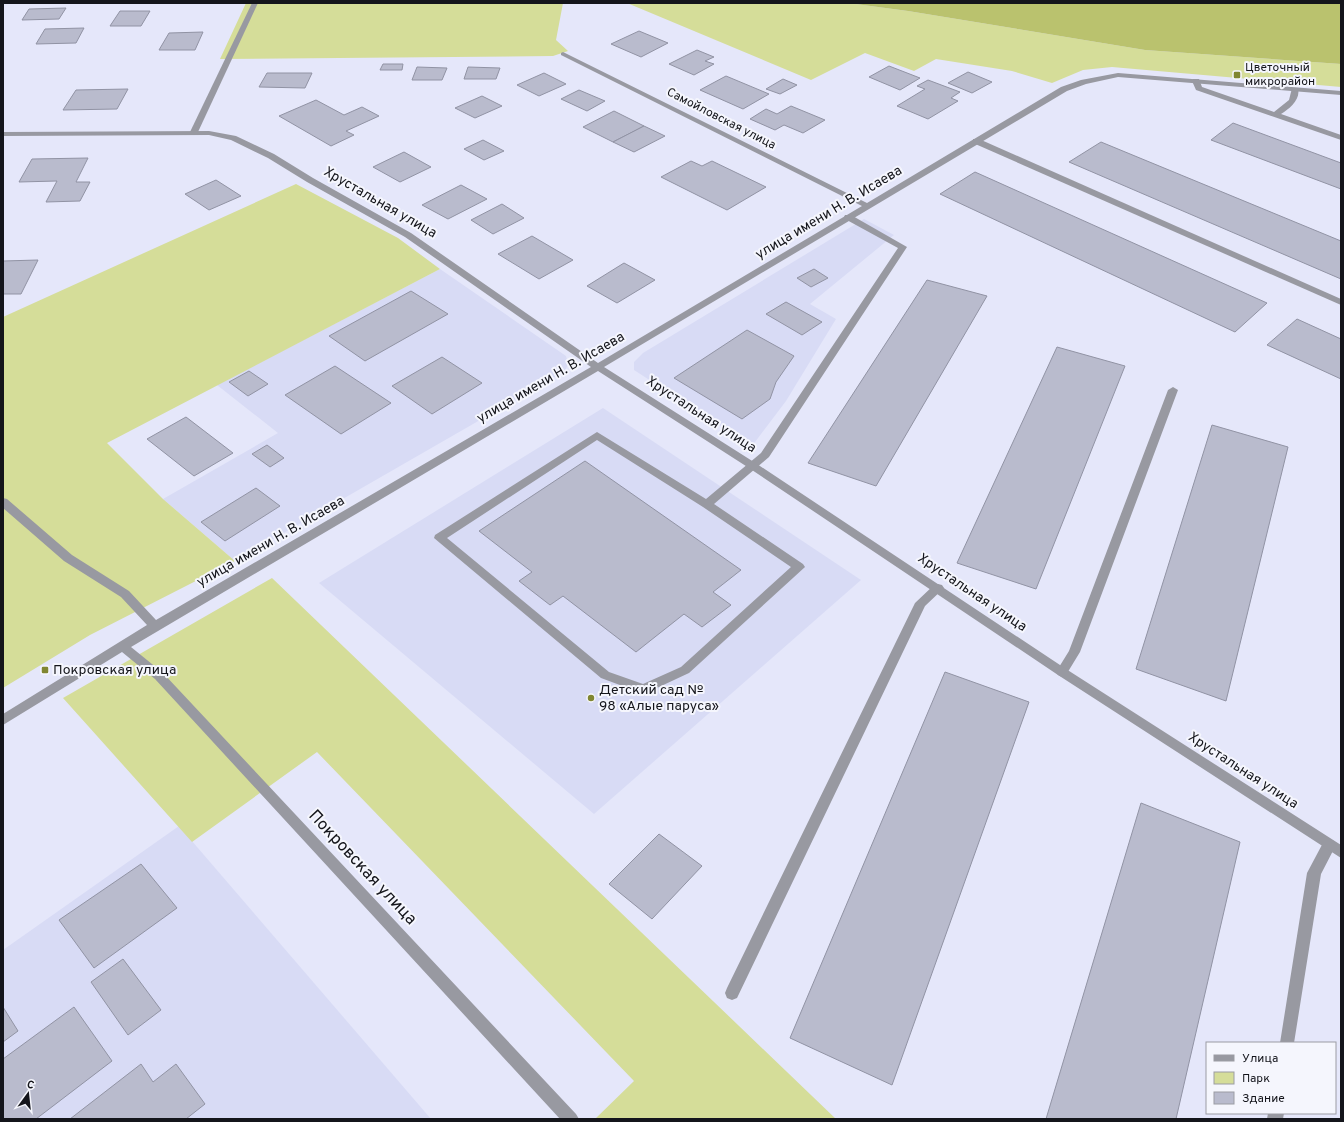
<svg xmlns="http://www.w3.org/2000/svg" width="1344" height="1122" font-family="Overpass,sans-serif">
<rect width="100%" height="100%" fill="#e5e7fa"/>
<g fill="#d8dbf5">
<path d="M 864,219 L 894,235 L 810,304 L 836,319 L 786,401 L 752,446 L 634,370 L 634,362 L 643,353 Z"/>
<path d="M 440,269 L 566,356 L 568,364 L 565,371 L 235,561 L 163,499 L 278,433 L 217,385 Z"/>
<path d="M 603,408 L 861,580 L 594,814 L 319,583 Z"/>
<path d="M 179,826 L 431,1119 L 3,1119 L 3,950 Z"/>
</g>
<g fill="#d5dd99">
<path d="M 246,3 L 563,3 L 556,40 L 568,51 L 553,56 L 220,59 Z"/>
<path d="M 627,3 L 848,3 L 908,11 L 1145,50 L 1341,64 L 1341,87 L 1112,67 L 1083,70 L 1052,83 L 1012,71 L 936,59 L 914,71 L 865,53 L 811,80 Z"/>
<path d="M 296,184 L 398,238 L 440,269 L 107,443 L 163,499 L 235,561 L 90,635 L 3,688 L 3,317 Z"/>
<path d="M 272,578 L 836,1119 L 595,1119 L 634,1081 L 317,752 L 192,842 L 63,698 Z"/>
</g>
<path fill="#bac26e" d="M 848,3 L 1341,3 L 1341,64 L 1145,50 L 908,11 Z"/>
<g fill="#b9bbcd" stroke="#9193a4">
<path d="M 66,8 L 59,19 L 22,20 L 29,9 Z"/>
<path d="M 120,11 L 150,11 L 141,26 L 110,26 Z"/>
<path d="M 84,28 L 76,43 L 36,44 L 45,29 Z"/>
<path d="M 639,31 L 668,43 L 641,57 L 611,44 Z"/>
<path d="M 203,32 L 195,50 L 159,50 L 169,33 Z"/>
<path d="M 697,50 L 714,57 L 705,61 L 714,64 L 694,75 L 669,64 Z"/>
<path d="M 383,64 L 403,64 L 402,70 L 380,70 Z"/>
<path d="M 889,66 L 920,78 L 900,90 L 869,77 Z"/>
<path d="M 417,67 L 447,68 L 442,80 L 412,80 Z"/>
<path d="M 468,67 L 500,68 L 496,79 L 464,79 Z"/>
<path d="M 968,72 L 992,82 L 972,93 L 948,83 Z"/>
<path d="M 267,73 L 312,73 L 305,88 L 259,87 Z"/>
<path d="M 544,73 L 566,84 L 539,96 L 517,85 Z"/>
<path d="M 726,76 L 769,94 L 743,109 L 700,90 Z"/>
<path d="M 783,79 L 797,85 L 780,94 L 766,89 Z"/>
<path d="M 928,80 L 960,92 L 951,98 L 958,101 L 928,119 L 897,106 L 925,89 L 917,86 Z"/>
<path d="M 128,89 L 117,109 L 63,110 L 76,90 Z"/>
<path d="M 579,90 L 605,101 L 587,111 L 561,99 Z"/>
<path d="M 482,96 L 502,106 L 475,118 L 455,108 Z"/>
<path d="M 316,100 L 344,115 L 362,107 L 379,116 L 346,131 L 354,135 L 331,146 L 279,116 Z"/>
<path d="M 791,106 L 825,120 L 803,133 L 784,125 L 775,130 L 750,119 L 766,109 L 777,114 Z"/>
<path d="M 614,111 L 644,126 L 613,142 L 583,127 Z"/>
<path d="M 1233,123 L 1341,163 L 1341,189 L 1211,140 Z"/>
<path d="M 644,126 L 665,136 L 634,152 L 613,142 Z"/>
<path d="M 483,140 L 504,151 L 484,160 L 464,149 Z"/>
<path d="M 1101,142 L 1341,241 L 1341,279 L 1069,162 Z"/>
<path d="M 404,152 L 431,167 L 400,182 L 373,167 Z"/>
<path d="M 88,158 L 76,182 L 90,182 L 80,201 L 46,202 L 57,181 L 19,182 L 32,159 Z"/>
<path d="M 691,161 L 702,166 L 712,161 L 766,187 L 727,210 L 661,177 Z"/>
<path d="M 975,172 L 1267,303 L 1235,332 L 940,194 Z"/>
<path d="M 216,180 L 241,196 L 209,210 L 185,194 Z"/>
<path d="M 461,185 L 487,199 L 448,219 L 422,205 Z"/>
<path d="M 502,204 L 524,218 L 493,234 L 471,220 Z"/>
<path d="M 532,236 L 573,260 L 539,279 L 498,254 Z"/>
<path d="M 38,260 L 21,294 L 3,294 L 3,261 Z"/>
<path d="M 624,263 L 655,280 L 617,303 L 587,286 Z"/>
<path d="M 814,269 L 828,278 L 811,287 L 797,278 Z"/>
<path d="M 927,280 L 987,296 L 876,486 L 808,463 Z"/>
<path d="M 411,291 L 448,314 L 365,361 L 329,336 Z"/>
<path d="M 786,302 L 822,322 L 802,335 L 766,314 Z"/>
<path d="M 1297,319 L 1341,339 L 1341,379 L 1267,345 Z"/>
<path d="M 747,330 L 794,356 L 776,382 L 770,399 L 742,419 L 674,378 Z"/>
<path d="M 1057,347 L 1125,366 L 1036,589 L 957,563 Z"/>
<path d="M 442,357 L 482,383 L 432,414 L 392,386 Z"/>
<path d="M 335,366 L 391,403 L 341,434 L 285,395 Z"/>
<path d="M 249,371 L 268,384 L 248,396 L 229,382 Z"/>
<path d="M 186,417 L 233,453 L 194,476 L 147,439 Z"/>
<path d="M 1212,425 L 1288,447 L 1226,701 L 1136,669 Z"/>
<path d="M 267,445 L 284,458 L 270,467 L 252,454 Z"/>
<path d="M 585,461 L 741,570 L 713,592 L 731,605 L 702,627 L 684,614 L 636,652 L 563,596 L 550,605 L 519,581 L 532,572 L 479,531 Z"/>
<path d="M 256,488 L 280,506 L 225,541 L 201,522 Z"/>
<path d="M 945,672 L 1029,702 L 892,1085 L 790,1038 Z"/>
<path d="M 1141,803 L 1240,842 L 1176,1119 L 1046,1119 Z"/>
<path d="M 659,834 L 702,866 L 652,919 L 609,884 Z"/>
<path d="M 141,864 L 177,908 L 94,968 L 59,920 Z"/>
<path d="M 123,959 L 161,1010 L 128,1035 L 91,982 Z"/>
<path d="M 3,1007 L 18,1031 L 3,1042 Z"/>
<path d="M 74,1007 L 112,1061 L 36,1119 L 3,1119 L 3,1059 Z"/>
<path d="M 141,1064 L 153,1082 L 176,1064 L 205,1104 L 186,1119 L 70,1119 Z"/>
</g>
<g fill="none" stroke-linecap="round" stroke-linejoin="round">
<g fill="#9899a1" fill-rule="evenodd">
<path d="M 252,3 L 258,3 L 198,132 L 194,134 L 191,134 L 190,132 Z"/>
<path d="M 1193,79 L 1199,79 L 1202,87 L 1274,112 L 1289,100 L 1292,88 L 1298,88 C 1301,100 1289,109 1281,114 L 1341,135 L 1341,140 L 1196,90 L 1192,81 Z"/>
<path d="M 973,139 L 979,139 L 1341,299 L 1341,305 L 973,143 Z"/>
<path d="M 845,215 L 851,215 L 907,247 L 769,457 L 714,504 L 803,564 L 805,567 L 689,673 L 644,694 L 601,678 L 434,538 L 435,535 L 597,432 L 706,499 L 761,453 L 898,248 L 845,219 L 844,217 ZM 597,440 L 703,507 L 791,567 L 681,667 L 643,684 L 609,672 L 447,538 Z"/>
<path d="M 1173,387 L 1178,390 L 1080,652 L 1066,675 L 1062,677 L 1058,675 L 1056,672 L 1069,651 L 1168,390 Z"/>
<path d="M 938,584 L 942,585 L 944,588 L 925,606 L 737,998 L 732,1000 L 727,998 L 725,993 L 727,988 L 915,603 L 934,585 Z"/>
<path d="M 1329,839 L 1334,841 L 1336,845 L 1321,874 L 1294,1043 L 1280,1043 L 1307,873 L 1324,841 Z"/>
<path d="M 1268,1113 L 1284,1113 L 1283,1119 L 1267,1119 Z"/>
</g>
<path fill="#9899a1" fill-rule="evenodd" d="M 563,52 L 867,203 L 1061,87 L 1081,80 L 1118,73 L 1341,91 L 1341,95 L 1118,77 L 1086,84 L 1067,91 L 604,367 L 757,464 L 1066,669 L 1341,845 L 1341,858 L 1058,675 L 749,468 L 598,371 L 131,647 L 163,673 L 576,1114 L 579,1119 L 560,1119 L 155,679 L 122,652 L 3,725 L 3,714 L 147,625 L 121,597 L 64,561 L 3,508 L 3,498 L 7,499 L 72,555 L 129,591 L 156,620 L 591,367 L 405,237 L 307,182 L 268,158 L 231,140 L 209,135 L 3,136 L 3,132 L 209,131 L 236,136 L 274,154 L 313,178 L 411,233 L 598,363 L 862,206 L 561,55 L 561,53 Z"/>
</g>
<g fill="#808631" stroke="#f5f6fd" stroke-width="1.5">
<rect x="1233" y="71" width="8" height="8" rx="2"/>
<rect x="41" y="666" width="8" height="8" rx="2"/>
<circle cx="591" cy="698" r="4"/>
</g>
<g text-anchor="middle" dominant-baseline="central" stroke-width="4" stroke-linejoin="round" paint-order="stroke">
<g font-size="12" fill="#14151b" stroke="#f5f6fd" text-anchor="start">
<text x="1245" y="68">Цветочный<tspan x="1245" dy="14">микрорайон</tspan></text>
</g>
<g font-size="12" fill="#14151b" stroke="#f5f6fd">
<text transform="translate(721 119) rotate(27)">Самойловская улица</text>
</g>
<g font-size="14" fill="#14151b" stroke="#f5f6fd">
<text transform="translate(380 203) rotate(30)">Хрустальная улица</text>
<text transform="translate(829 213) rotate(-31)">улица имени Н. В. Исаева</text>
<text transform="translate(551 378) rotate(-30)">улица имени Н. В. Исаева</text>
<text transform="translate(701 415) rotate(33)">Хрустальная улица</text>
<text transform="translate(271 542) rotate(-30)">улица имени Н. В. Исаева</text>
<text transform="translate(972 593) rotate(34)">Хрустальная улица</text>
<text transform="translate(1243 771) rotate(33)">Хрустальная улица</text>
</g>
<g font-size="14" fill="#14151b" stroke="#f5f6fd" text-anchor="start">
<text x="53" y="670">Покровская улица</text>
<text x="599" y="690">Детский сад №<tspan x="599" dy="16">98 «Алые паруса»</tspan></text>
</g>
<g font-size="17" fill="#14151b" stroke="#f5f6fd">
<text transform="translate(362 868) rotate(47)">Покровская улица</text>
</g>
</g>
<rect width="1344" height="1122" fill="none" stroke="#14151b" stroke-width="8"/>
<rect x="1206" y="1042" width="130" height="72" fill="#f5f6fd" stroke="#9b9ca3"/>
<rect x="1214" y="1055" width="20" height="6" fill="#9899a1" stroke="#9b9ca3"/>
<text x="1242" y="1062" font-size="12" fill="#14151b">Улица</text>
<rect x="1214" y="1072" width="20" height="12" fill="#d5dd99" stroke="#9b9ca3"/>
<text x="1242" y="1082" font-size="12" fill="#14151b">Парк</text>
<rect x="1214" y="1092" width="20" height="12" fill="#b9bbcd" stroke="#9b9ca3"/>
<text x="1242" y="1102" font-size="12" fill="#14151b">Здание</text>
<g transform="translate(28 1094) rotate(15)" stroke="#f5f6fd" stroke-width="3" paint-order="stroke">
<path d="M0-3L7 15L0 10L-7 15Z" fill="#14151b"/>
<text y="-6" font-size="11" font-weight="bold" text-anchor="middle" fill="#14151b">С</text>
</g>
</svg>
